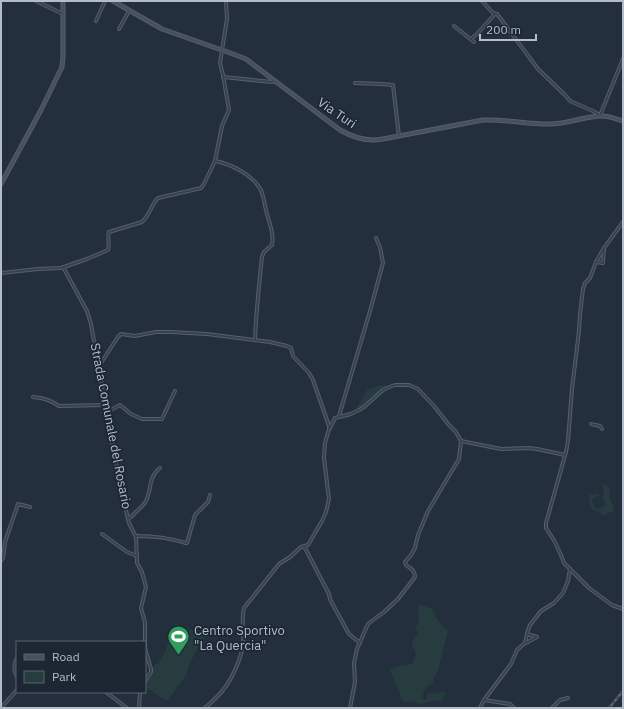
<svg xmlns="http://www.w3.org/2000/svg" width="624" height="709" font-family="'IBM Plex Sans',sans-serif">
<rect width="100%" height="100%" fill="#242f3e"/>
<g fill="#263c3f">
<path d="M 386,385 L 386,388 L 363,408 L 357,411 L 357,407 L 367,390 L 378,386 Z"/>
<path d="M 603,483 C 614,490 607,492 611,501 C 611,503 613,504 614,507 L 613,511 L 602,516 C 601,512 598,511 593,510 L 588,501 L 590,500 L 590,494 L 593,495 L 598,494 L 599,496 L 593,498 L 592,500 L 594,506 L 598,509 L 606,505 L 602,497 L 604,491 Z"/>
<path d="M 418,605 L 430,608 L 432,608 C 433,615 441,626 448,630 L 438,671 L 433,679 L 433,684 L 429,685 L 425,689 C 424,693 422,696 423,700 L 426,700 L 427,695 L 429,694 L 446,692 L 441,701 L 439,700 L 420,704 L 412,701 L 404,702 L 402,701 L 398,687 L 395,683 L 390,669 C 399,665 406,666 413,663 L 416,653 C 409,638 411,645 418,632 L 415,630 L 419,622 Z"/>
<path d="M 176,624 L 204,636 L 190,663 L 186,675 L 167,701 L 145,687 L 145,683 L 155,664 L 158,664 L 166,651 L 166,649 L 170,638 L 169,635 Z"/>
</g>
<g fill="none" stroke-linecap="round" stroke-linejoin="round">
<defs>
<g id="minor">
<path d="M 36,1 L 63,14"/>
<path d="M 482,1 L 493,13 L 497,14 L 538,69 L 565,95 L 570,101 L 593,111 L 601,116 L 601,113 L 623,59"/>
<path d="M 96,21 L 105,1"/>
<path d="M 454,26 L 474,42"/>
<path d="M 119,29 L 129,11"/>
<path d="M 471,39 L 477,34 L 495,14"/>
<path d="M 223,77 L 272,82 L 274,80"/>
<path d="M 355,83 L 382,84 L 393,85 L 399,136"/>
<path d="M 215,161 C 231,164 253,175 261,190 C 264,198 265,207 267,214 C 270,225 274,234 272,245 L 264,252 L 262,257 C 259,285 256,312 255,340"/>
<path d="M 623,222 L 604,248 L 596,262 L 590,278 L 585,283 L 583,289 L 580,314 L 579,331 L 572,389 L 568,441 L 566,452 L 546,523 L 546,528 L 555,542 L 561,555 L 564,563 L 589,588 L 612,605 L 623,609"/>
<path d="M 596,262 L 603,263 L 604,249"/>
<path d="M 63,267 L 87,311 L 91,324 L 119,481 L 129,523 L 136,537 L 137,563 L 142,572 L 146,587 L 141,608 L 145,623 L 145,648 L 151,669 L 151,672 L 145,681"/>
<path d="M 1,273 L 38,269 L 61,268 L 87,259 L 108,250 C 110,244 107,238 109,232 L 142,222 C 150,215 151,205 158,198 L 197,189 L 201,188 L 204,184 L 215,161 L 222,126 L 229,110 L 223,75 L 220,63 L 227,19 L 226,1"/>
<path d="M 99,366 L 118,337 L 121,334 L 135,336 L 156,332 L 171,332 L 207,334 L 270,342 L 287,346 L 291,348 L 293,356 L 309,373 L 313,380 L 329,426 L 329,429 L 325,443 L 324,458 L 329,499 L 326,512 L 322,521 L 308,545 L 301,547 L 290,557 L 279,564 L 244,608 C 241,620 244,633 243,645 C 241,659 232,679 223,690 C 218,697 211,702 205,708"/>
<path d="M 33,397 C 44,398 50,400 59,406 L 105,405"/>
<path d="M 107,412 L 120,405 L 131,414 L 142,419 L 162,419 L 175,391"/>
<path d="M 339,416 L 370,311 L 383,263 L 380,247 L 376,238"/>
<path d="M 591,424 L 600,426 L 602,429"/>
<path d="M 330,428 L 335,418 L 351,414 L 359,410 L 364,407 L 383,390 L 387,388 L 395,385 L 409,385 L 418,389 L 434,406 L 449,425 L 456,432 L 461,441 L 501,449 L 528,448 L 537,449 L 565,455"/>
<path d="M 129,518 L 131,517 C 135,512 144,506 146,501 C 152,489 148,477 160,468"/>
<path d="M 102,534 L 127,552 L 137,556"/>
<path d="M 136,537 L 137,536 C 156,536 167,538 186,543 L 187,543 L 195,515 L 208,502 L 210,495"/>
<path d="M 304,546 L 329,594 L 330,599 L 333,605 L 349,634 L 360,643"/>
<path d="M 1,561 L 3,558 L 5,542 L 18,504 L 30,507"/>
<path d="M 525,643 L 528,630 L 530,625 L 541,611 L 554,603 L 563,593 L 568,581 L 570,569"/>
<path d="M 17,658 C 14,663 13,671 17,676"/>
<path d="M 106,692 L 127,708"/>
<path d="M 484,700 L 510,704 L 514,708"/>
<path d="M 1,708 L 17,690"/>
<path d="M 139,708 L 140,692"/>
<path d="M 350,708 L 355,682 L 354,663 L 357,649 L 367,626 L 369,623 L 384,612 L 398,599 L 415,577 C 415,570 411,569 406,565 L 405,562 L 411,555 L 415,548 L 418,535 L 428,511 L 459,459 L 461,441"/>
<path d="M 480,708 L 484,700 L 511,664 L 517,650 L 525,643 L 526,643 L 537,637 L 527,634"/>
<path d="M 552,708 L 560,700 L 568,698"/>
</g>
<g id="secondary">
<path d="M 113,1 L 162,29 L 233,54 L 246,59 L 340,130 C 354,138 368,142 383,139 L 483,120 C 505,119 526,124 548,124 C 566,125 584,116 602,116 C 609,116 616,119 623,121"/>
<path d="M 1,184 L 41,110 L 62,67 L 63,57 L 63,1"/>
</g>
</defs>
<use href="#minor" stroke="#565f6c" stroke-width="4"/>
<use href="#secondary" stroke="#565f6c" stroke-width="5"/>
<use href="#minor" stroke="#38414e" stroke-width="2"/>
<use href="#secondary" stroke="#465061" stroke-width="3"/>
<defs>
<path id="rail" d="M 609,708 L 623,691"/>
</defs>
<use href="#rail" stroke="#5a6575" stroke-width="2.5"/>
<use href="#rail" stroke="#1d2633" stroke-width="1" stroke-dasharray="3" stroke-linecap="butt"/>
</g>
<defs>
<symbol id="stadium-pin" viewBox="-11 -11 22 30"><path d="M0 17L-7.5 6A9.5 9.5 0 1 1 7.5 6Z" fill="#2e9e5b" stroke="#1d2633"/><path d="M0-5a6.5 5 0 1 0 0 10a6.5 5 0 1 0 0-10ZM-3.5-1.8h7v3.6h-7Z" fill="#fff"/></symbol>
</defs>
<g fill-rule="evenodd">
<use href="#stadium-pin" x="166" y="624" width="25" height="34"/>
</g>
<g text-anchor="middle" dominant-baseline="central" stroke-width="3.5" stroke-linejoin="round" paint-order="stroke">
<g font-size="13" fill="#b4bcc9" stroke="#1d2633">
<text transform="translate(337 113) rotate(34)">Via Turi</text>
<text transform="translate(111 426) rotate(79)">Strada Comunale del Rosario</text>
</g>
<g font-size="13" fill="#b4bcc9" stroke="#1d2633" text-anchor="start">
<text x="194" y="630">Centro Sportivo<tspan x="194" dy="15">"La Quercia"</tspan></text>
</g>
</g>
<rect width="624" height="709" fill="none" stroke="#b4bcc9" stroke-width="4"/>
<rect x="16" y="641" width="130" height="52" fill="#1d2633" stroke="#59626f"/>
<rect x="24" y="654" width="20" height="6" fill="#465061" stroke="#59626f"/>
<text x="52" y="661" font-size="12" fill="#b4bcc9">Road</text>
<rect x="24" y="671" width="20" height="12" fill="#263c3f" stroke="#59626f"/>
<text x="52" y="681" font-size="12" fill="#b4bcc9">Park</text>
<path d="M480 34v6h56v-6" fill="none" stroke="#b4bcc9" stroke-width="2"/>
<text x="486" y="34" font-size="12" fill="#b4bcc9" stroke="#1d2633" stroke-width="3" paint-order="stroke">200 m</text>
</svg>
